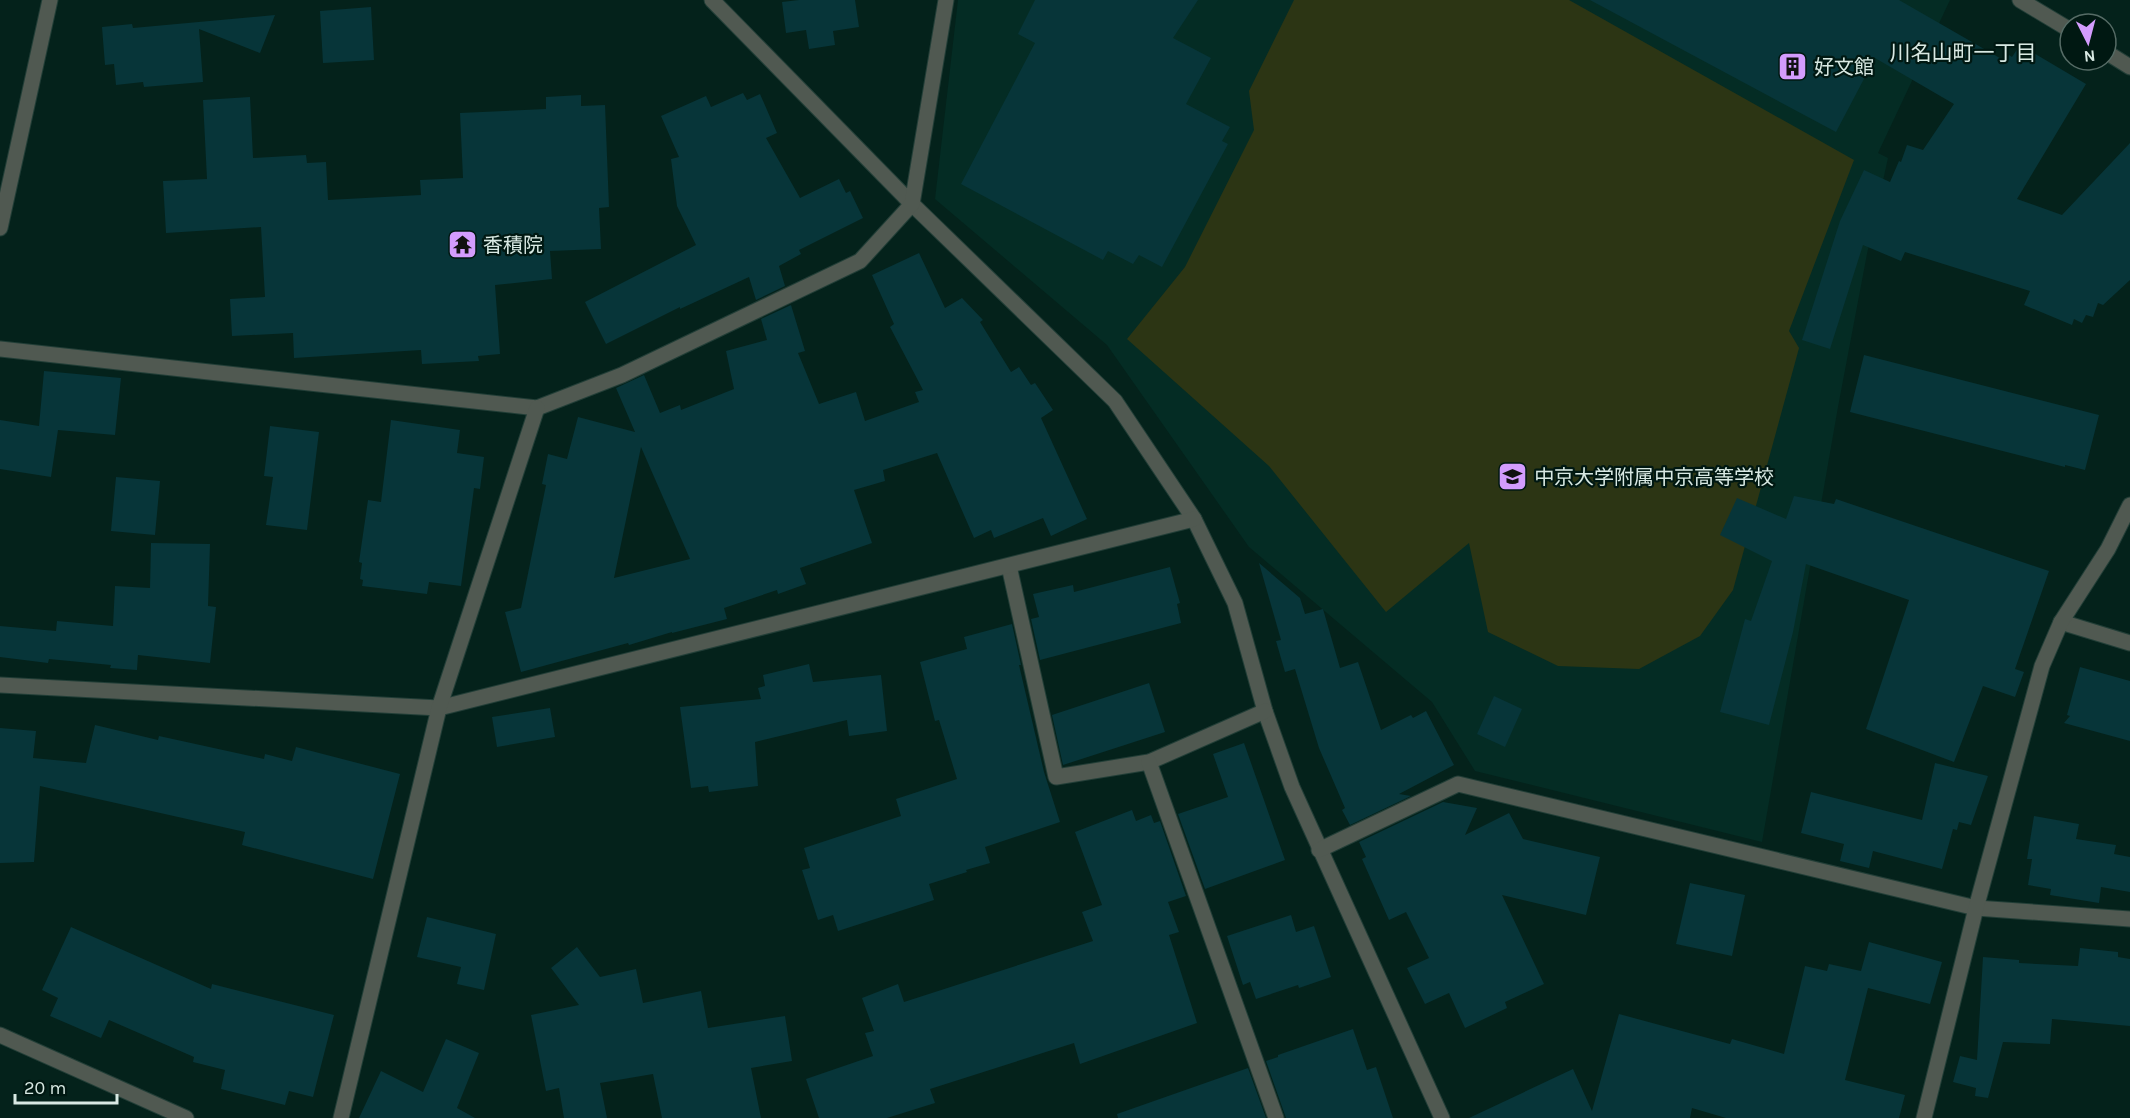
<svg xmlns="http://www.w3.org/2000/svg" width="2130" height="1118" font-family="Karla,'Noto Sans JP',sans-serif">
<rect width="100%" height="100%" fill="#04221b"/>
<path fill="#042c24" d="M 958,0 L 1950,0 L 1878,153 L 1888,158 L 1867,254 L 1838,407 L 1762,842 L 1475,771 L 1432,702 L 1249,547 L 1107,345 L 935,199 Z"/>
<path fill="#2c3514" d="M 1294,0 L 1569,0 L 1854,160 L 1789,331 L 1799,348 L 1733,590 L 1700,636 L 1639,669 L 1558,666 L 1488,632 L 1469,543 L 1386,612 L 1269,466 L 1127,339 L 1185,267 L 1254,130 L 1249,91 Z"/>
<g fill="#073539" fill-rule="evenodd">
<path d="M 799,0 L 855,0 L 859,27 L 833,31 L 835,45 L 809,49 L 806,30 L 786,33 L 782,2 Z"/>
<path d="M 1035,0 L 1198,0 L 1173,38 L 1211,58 L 1186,104 L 1230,127 L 1222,141 L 1228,144 L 1162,267 L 1139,255 L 1133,264 L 1108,251 L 1103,260 L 961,184 L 1035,43 L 1018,34 Z"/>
<path d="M 1590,0 L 1899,0 L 2005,61 L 2009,55 L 2012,57 L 2020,45 L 2086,84 L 2017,199 L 2062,215 L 2130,143 L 2130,280 L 2103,305 L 2098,303 L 2093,317 L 2086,315 L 2082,323 L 2074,319 L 2072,325 L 2024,305 L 2030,291 L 1905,252 L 1901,261 L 1863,245 L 1830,349 L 1802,340 L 1840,221 L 1864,170 L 1890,182 L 1899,161 L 1901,162 L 1907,145 L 1923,150 L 1954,104 L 1875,58 L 1836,132 Z"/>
<path d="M 371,7 L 374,60 L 323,63 L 320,11 Z"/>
<path d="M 275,15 L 260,53 L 199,29 L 203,82 L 144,87 L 143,82 L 116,85 L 114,64 L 105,65 L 102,27 L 132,24 L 133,28 Z"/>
<path d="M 743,93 L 747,100 L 760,94 L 777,133 L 766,138 L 800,198 L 839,179 L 846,193 L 850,191 L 863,218 L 799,250 L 801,254 L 779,266 L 785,286 L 756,300 L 749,277 L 680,309 L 680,307 L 606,344 L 585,302 L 696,245 L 677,206 L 671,159 L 679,157 L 661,116 L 706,96 L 711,107 Z"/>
<path d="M 581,95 L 581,106 L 605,105 L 609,207 L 599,208 L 601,249 L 550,251 L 552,279 L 495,285 L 500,354 L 478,356 L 479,361 L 422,364 L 421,350 L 294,358 L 293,333 L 232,336 L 230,299 L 265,297 L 261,227 L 166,233 L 163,181 L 207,179 L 203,100 L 250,97 L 253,158 L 306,155 L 307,163 L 326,162 L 328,200 L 421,195 L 420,180 L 463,178 L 460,113 L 546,109 L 546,97 Z"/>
<path d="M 919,253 L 945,308 L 962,298 L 983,320 L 980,322 L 1011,372 L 1019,367 L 1031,385 L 1035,383 L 1053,410 L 1041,418 L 1087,519 L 1051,536 L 1043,518 L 994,538 L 991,530 L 974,538 L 937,453 L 883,470 L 885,481 L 854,490 L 872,543 L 800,568 L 806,584 L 778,594 L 777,590 L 724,608 L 727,619 L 672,633 L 672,632 L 629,645 L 628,643 L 521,672 L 505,612 L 521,608 L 546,485 L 542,484 L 548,454 L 567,459 L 578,417 L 635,432 L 616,388 L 644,375 L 660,413 L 680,405 L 681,410 L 734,389 L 726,351 L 767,340 L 761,319 L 791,305 L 805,351 L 798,353 L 819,404 L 856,392 L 865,421 L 919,402 L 915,392 L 923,390 L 890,327 L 894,324 L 872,275 ZM 641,447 L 690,559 L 614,578 Z"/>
<path d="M 1864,355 L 2099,415 L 2085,470 L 2065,465 L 2065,467 L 1850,412 Z"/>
<path d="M 44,371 L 121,378 L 115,435 L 58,430 L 51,477 L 0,469 L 0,420 L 39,426 Z"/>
<path d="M 391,420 L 460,430 L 457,453 L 484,457 L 480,489 L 474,488 L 461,586 L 429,582 L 427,594 L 362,586 L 363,580 L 360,579 L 362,563 L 359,562 L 368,500 L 381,502 Z"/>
<path d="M 270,426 L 319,432 L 307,530 L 266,525 L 273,477 L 264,476 Z"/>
<path d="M 116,477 L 160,481 L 155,535 L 111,531 Z"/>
<path d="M 1794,496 L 1834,504 L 1836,499 L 2049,571 L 2015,669 L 2024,672 L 2015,697 L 1983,686 L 1954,762 L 1866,729 L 1909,600 L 1806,564 L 1793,632 L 1769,725 L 1720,712 L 1745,619 L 1751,621 L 1772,561 L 1720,535 L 1737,498 L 1786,519 Z"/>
<path d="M 151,543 L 210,544 L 208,606 L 216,607 L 210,663 L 138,655 L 137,670 L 110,668 L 111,665 L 49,659 L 48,663 L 0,657 L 0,626 L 56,631 L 57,621 L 113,626 L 115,586 L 150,588 Z"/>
<path d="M 1259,563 L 1300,598 L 1305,614 L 1323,609 L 1340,668 L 1358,662 L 1381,730 L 1411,715 L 1413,718 L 1426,711 L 1454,765 L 1399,794 L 1411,796 L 1350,825 L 1342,810 L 1345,808 L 1319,748 L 1295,669 L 1285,672 L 1276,641 L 1281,640 Z"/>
<path d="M 1170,567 L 1180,603 L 1177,604 L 1181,623 L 1040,660 L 1031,619 L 1039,617 L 1033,594 L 1073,585 L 1074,592 Z"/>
<path d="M 1012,624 L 1021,665 L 1019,665 L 1044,772 L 1060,822 L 985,847 L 990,863 L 966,870 L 967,872 L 929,884 L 934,900 L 838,931 L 833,915 L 818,920 L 802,870 L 810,868 L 804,848 L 901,816 L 896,799 L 957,779 L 939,720 L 935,721 L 920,662 L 967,649 L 964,637 Z"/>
<path d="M 809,664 L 813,682 L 881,675 L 887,731 L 849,736 L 847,720 L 755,742 L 758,786 L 709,792 L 708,786 L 691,788 L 680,707 L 761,699 L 758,688 L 765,686 L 763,675 Z"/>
<path d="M 2080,667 L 2130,681 L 2130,741 L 2064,723 L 2070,716 L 2067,715 Z"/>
<path d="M 1149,683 L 1165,732 L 1063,765 L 1052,715 Z"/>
<path d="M 1494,696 L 1522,709 L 1505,747 L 1477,734 Z"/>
<path d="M 550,708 L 555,737 L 497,747 L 492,717 Z"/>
<path d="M 95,725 L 158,740 L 159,736 L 264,759 L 265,754 L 292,761 L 296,747 L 400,774 L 373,879 L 242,845 L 245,832 L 40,786 L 34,862 L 0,863 L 0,728 L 36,731 L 33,758 L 86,763 Z"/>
<path d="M 1244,743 L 1285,860 L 1205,889 L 1178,814 L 1228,797 L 1213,754 Z"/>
<path d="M 1935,763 L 1988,776 L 1971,825 L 1959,822 L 1957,830 L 1953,829 L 1942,869 L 1873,851 L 1869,868 L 1840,861 L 1844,844 L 1801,833 L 1811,792 L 1922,820 Z"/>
<path d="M 1443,802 L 1477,808 L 1465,835 L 1509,813 L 1523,839 L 1600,857 L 1586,915 L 1502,895 L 1544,984 L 1505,1002 L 1507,1008 L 1465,1028 L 1449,993 L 1425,1004 L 1407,968 L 1429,958 L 1406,912 L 1389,920 L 1362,859 L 1366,857 L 1359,842 Z"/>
<path d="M 1132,810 L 1136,821 L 1151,815 L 1154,823 L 1160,821 L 1186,896 L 1168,902 L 1179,932 L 1169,935 L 1197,1023 L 1080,1064 L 1074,1043 L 930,1089 L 935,1103 L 887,1118 L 819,1118 L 806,1079 L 873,1056 L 865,1033 L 874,1031 L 862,998 L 898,984 L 904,1002 L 1093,941 L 1082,912 L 1102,905 L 1075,832 Z"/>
<path d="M 2034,816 L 2079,824 L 2076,839 L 2116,845 L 2114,854 L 2130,857 L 2130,892 L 2101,887 L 2099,903 L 2050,895 L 2051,889 L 2028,885 L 2032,859 L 2027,859 Z"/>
<path d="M 1690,883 L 1745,895 L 1732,956 L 1676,944 Z"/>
<path d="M 1291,915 L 1296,932 L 1314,926 L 1331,977 L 1299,988 L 1298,985 L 1256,999 L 1250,982 L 1243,985 L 1227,936 Z"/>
<path d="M 427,917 L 496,934 L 484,990 L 457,984 L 461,967 L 417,957 Z"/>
<path d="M 71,927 L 211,989 L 212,984 L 334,1015 L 313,1097 L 289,1091 L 285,1105 L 221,1089 L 225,1070 L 193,1062 L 194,1057 L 109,1020 L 101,1038 L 50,1016 L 58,998 L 42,990 Z"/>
<path d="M 1869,942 L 1942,962 L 1930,1004 L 1868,988 L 1845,1080 L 1905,1095 L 1899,1118 L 1726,1118 L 1692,1108 L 1690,1118 L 1469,1118 L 1573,1069 L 1592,1111 L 1619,1014 L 1730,1044 L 1732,1039 L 1784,1054 L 1805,966 L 1827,971 L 1829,964 L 1861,971 Z"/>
<path d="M 577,947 L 600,977 L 636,969 L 643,1003 L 701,991 L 708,1028 L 785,1016 L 792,1061 L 751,1068 L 761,1118 L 662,1118 L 653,1074 L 600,1083 L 607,1118 L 564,1118 L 559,1088 L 546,1091 L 531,1015 L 579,1005 L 551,968 Z"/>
<path d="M 2080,948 L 2118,952 L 2118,957 L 2130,959 L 2130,1026 L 2052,1019 L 2050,1044 L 2003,1042 L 1988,1098 L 1975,1096 L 1976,1088 L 1953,1082 L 1960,1056 L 1977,1060 L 1983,957 L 2019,960 L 2019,963 L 2078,966 Z"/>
<path d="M 1353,1029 L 1367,1070 L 1376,1067 L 1393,1118 L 1286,1118 L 1266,1061 L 1278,1057 L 1278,1055 Z"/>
<path d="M 446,1039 L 479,1053 L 457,1108 L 475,1118 L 359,1118 L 381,1071 L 423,1092 Z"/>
<path d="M 1248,1068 L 1266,1118 L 1118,1118 L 1117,1114 Z"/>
</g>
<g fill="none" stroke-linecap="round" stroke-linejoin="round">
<defs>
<g id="minor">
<path d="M 712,0 L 912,204 L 1115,401 L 1194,519 L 1235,603 L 1265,711 L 1292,787 L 1442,1118"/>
<path d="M 2020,0 L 2070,30"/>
<path d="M 2106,52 L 2130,67"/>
<path d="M 0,228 L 50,0"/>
<path d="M 0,349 L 537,408 L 622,375 L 860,261 L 912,204 L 946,0"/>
<path d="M 1009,566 L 1056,777 L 1149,762 L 1265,711"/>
<path d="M 2061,622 L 2130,643"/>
<path d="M 0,685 L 439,708 L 1194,519"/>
<path d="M 1149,762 L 1276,1118"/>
<path d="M 1319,850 L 1458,784 L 1976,908 L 2130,919"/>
<path d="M 0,1035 L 186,1118"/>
<path d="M 341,1118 L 439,708 L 537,408"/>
<path d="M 1924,1118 L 1976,908 L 2042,666 L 2061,622 L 2108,549 L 2130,505"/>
</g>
</defs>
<use href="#minor" stroke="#223e37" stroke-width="17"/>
<use href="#minor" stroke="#505951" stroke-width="15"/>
</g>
<defs>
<symbol id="building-square" viewBox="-11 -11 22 22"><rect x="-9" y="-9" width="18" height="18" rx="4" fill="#d39cfd" stroke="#001812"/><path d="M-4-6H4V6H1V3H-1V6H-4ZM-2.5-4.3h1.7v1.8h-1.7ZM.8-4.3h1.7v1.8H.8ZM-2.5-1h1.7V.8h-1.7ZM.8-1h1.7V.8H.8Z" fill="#111"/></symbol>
<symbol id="temple-square" viewBox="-11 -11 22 22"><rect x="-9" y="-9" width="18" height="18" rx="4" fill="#d39cfd" stroke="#001812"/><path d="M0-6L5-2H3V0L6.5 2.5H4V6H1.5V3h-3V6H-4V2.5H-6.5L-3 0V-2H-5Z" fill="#111"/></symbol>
<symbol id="school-square" viewBox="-11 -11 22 22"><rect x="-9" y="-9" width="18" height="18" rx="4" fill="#d39cfd" stroke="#001812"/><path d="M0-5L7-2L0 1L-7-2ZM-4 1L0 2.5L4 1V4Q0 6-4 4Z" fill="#111"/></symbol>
</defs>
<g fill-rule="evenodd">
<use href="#building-square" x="1776" y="50" width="33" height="33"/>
<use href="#temple-square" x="446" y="228" width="33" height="33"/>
<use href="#school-square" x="1496" y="460" width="33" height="33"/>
</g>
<g text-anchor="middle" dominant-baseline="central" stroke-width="4.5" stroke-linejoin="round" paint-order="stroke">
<g font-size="20" fill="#d8e9e3" stroke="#001812" text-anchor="start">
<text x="1814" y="67">好文館</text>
<text x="483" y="245">香積院</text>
<text x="1534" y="477">中京大学附属中京高等学校</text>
</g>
<g font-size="21" fill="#d8e9e3" stroke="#001812">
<text x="1963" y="53">川名山町一丁目</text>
</g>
</g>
<g transform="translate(2088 42) rotate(174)"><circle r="28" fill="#001812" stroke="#566c66" stroke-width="1.5"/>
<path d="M0-4.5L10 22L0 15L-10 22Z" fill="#d39cfd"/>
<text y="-9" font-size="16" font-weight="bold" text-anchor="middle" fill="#d8e9e3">N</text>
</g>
<path d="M15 1094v9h102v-9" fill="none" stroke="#d8e9e3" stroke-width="3"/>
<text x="24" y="1094" font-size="18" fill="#d8e9e3" stroke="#001812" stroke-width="4.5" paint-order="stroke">20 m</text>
</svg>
